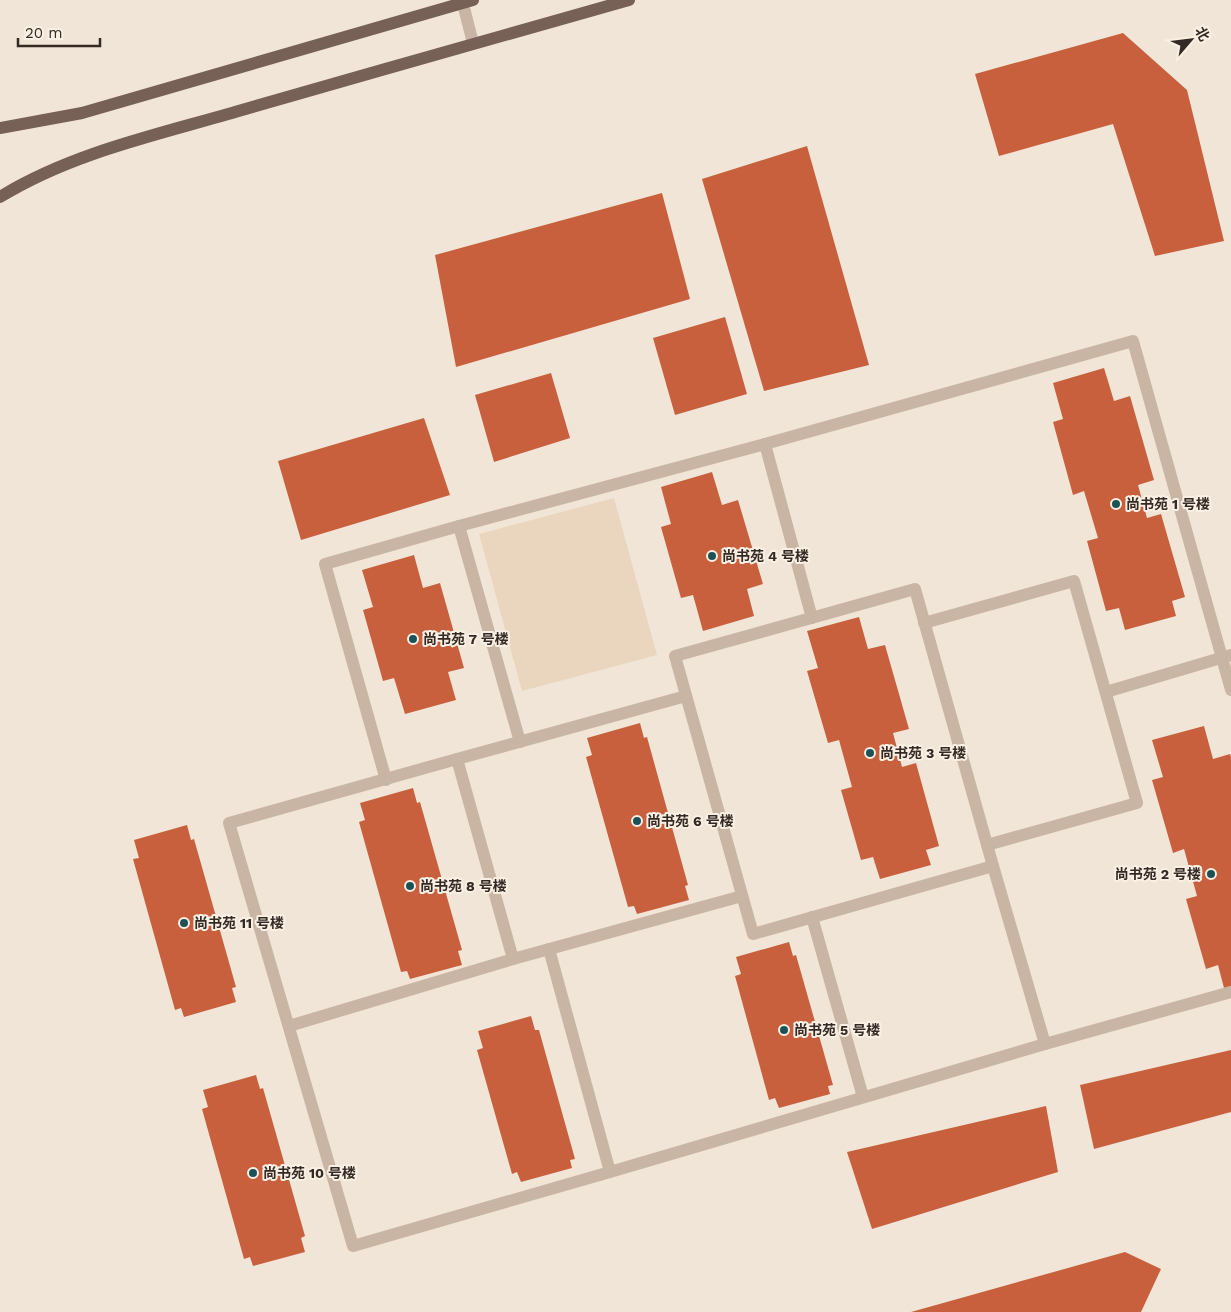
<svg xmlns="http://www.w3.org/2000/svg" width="1231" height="1312" font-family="'Work Sans','Noto Sans SC',sans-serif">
<rect width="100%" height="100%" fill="#f1e5d7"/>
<path fill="#ead6be" d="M 614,498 L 657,655 L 522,691 L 479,534 Z"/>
<g fill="#c8603e">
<path d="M 1123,33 L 1187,90 L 1224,241 L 1155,256 L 1113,124 L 999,156 L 975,74 Z"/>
<path d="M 807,146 L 869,365 L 764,391 L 702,179 Z"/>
<path d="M 662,193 L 690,299 L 456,367 L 435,255 Z"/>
<path d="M 725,317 L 747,394 L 675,415 L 653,338 Z"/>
<path d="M 1104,368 L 1114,401 L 1130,396 L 1154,480 L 1138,485 L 1147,518 L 1161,514 L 1185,597 L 1172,601 L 1176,616 L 1125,630 L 1119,608 L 1106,611 L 1087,541 L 1098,538 L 1084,491 L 1073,495 L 1053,422 L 1063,419 L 1053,383 Z"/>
<path d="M 551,373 L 570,438 L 494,462 L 475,395 Z"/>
<path d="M 424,418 L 450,495 L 301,540 L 278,461 Z"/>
<path d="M 712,472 L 722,505 L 738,500 L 763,584 L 747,589 L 754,616 L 703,631 L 693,595 L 681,598 L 661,527 L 671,524 L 661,487 Z"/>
<path d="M 414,555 L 423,588 L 440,583 L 464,668 L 448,672 L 456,700 L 405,714 L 394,678 L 383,681 L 363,610 L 373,607 L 362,570 Z"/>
<path d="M 859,617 L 868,649 L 885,645 L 909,729 L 893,733 L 902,767 L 916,763 L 939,846 L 926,850 L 931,865 L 880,879 L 873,857 L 861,860 L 841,790 L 852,787 L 839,740 L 828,743 L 807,671 L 818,668 L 807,631 Z"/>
<path d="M 640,723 L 644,738 L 647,737 L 688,885 L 685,886 L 689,900 L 637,914 L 634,906 L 628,907 L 586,757 L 592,755 L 587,738 Z"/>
<path d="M 1204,726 L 1213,759 L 1230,754 L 1231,757 L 1231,986 L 1224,988 L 1218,965 L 1206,969 L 1186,899 L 1197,896 L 1184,849 L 1173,853 L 1152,780 L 1163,777 L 1152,740 Z"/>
<path d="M 413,788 L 417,803 L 420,802 L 462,950 L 458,951 L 462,965 L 410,979 L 407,971 L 401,972 L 359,822 L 365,820 L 360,803 Z"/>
<path d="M 187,825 L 191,840 L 194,839 L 236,987 L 232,988 L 236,1002 L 184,1017 L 181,1008 L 175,1010 L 133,859 L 139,858 L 134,840 Z"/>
<path d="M 789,942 L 793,956 L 796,955 L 833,1085 L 828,1086 L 830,1094 L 779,1108 L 775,1098 L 769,1100 L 735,976 L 741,974 L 736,957 Z"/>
<path d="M 531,1016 L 535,1030 L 539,1030 L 575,1159 L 570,1160 L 572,1168 L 521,1182 L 517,1172 L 512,1174 L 477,1050 L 483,1048 L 478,1031 Z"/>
<path d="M 1231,1050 L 1231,1112 L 1094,1149 L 1080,1085 Z"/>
<path d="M 256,1075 L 260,1089 L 263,1088 L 305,1236 L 301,1238 L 305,1252 L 253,1266 L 250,1257 L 244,1259 L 202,1109 L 208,1107 L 203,1090 Z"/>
<path d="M 1046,1106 L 1058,1172 L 872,1229 L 847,1152 Z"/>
<path d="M 1125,1252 L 1161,1269 L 1141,1312 L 911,1312 Z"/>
</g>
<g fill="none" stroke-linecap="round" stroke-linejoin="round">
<g stroke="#c9b5a3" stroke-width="12">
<path d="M 462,0 L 473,43"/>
<path d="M 765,444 L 1133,341 L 1231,690"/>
<path d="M 459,526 L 765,444 L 812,618"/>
<path d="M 915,589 L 993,866 L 753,934 L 675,656 Z"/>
<path d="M 924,623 L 1074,581 L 1137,803 L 987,845"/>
<path d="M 1106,692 L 1231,655"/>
<path d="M 686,696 L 457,759 L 513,959 L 742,896"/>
<path d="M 457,759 L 229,823 L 353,1246 L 610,1172 L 549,949"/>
<path d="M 386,780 L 325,564 L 459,526 L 520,742"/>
<path d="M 812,917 L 863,1097"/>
<path d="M 289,1026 L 513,959"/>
<path d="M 1045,1044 L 1231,992"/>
<path d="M 610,1172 L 1045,1044 L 993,866"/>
</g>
<g stroke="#776156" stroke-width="12">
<path d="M 0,128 L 82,113 L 473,0"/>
<path d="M 0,197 C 73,152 161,134 242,110 C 371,73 499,36 629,0"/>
</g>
</g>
<g fill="#1b5256" stroke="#f9efe3" stroke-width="2">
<circle cx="1116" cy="504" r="5"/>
<circle cx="712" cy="556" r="5"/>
<circle cx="413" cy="639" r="5"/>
<circle cx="870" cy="753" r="5"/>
<circle cx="637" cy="821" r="5"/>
<circle cx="1211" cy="874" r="5"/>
<circle cx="410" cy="886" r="5"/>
<circle cx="184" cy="923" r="5"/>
<circle cx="784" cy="1030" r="5"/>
<circle cx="253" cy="1173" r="5"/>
</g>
<g text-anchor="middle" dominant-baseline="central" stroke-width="4" stroke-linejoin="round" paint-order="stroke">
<g font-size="14" font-weight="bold" fill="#342a25" stroke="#f9efe3" text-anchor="start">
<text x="1126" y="504">尚书苑 1 号楼</text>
<text x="722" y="556">尚书苑 4 号楼</text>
<text x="423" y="639">尚书苑 7 号楼</text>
<text x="880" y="753">尚书苑 3 号楼</text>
<text x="647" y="821">尚书苑 6 号楼</text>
<text x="1201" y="874" text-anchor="end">尚书苑 2 号楼</text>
<text x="420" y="886">尚书苑 8 号楼</text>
<text x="194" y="923">尚书苑 11 号楼</text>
<text x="794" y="1030">尚书苑 5 号楼</text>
<text x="263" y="1173">尚书苑 10 号楼</text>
</g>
</g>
<g transform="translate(1191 40) rotate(62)" stroke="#f9efe3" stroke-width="4" paint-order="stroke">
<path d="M0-4L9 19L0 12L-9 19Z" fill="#342a25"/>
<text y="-8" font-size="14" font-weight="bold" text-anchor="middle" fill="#342a25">北</text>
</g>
<path d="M18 38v8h82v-8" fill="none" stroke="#342a25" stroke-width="2.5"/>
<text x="25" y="38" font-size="15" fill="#342a25" stroke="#f9efe3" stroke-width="4" paint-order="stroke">20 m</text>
</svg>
